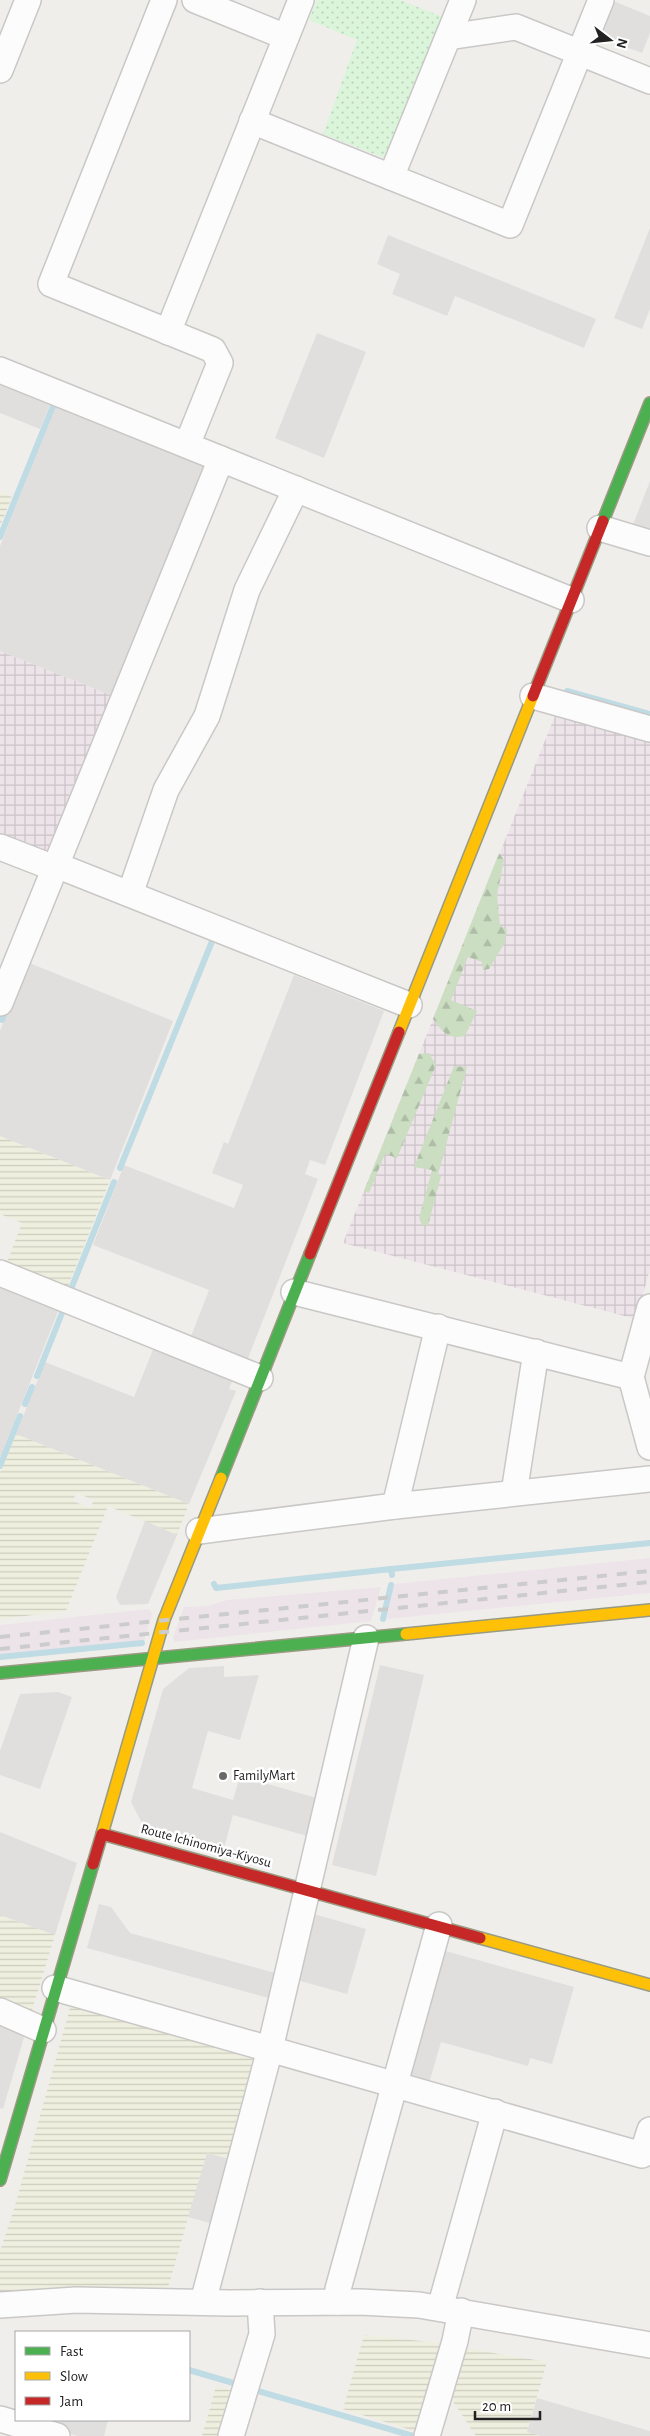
<svg xmlns="http://www.w3.org/2000/svg" width="650" height="2436" font-family="'Alegreya Sans',sans-serif">
<defs>
<pattern id="industrial-grid" width="8" height="8" patternUnits="userSpaceOnUse" patternTransform="scale(1.25)"><rect width="8" height="8" fill="#ede4e9"/><path d="M0 4h8M4 0v8" fill="none" stroke="#cbc3c8"/></pattern>
<pattern id="farmland-rules" width="6" height="5" patternUnits="userSpaceOnUse" patternTransform="scale(1.25)"><rect width="6" height="5" fill="#efefdf"/><path d="M0 2.5h6" fill="none" stroke="#cdcdbf"/></pattern>
<pattern id="forest-firs" width="22" height="20" patternUnits="userSpaceOnUse" patternTransform="scale(1.25)"><rect width="22" height="20" fill="#cbdec1"/><path d="M5 1l3.5 6h-7zM16 11l3.5 6h-7z" fill="#aebea6"/></pattern>
<pattern id="park-dots" width="8" height="8" patternUnits="userSpaceOnUse" patternTransform="scale(1.25)"><rect width="8" height="8" fill="#daf5da"/><path d="M2 2h.1M6 6h.1" fill="none" stroke="#bbd2bb" stroke-width="1.8" stroke-linecap="round"/></pattern>
</defs>
<rect width="100%" height="100%" fill="#f0eeeb"/>
<g fill="url(#industrial-grid)">
<path d="M 0,651 L 113,696 L 48,856 L 0,837 Z"/>
<path d="M 556,713 L 650,739 L 650,1269 L 636,1319 L 343,1243 Z"/>
</g>
<g fill="#ede4e9">
<path d="M 650,1558 L 650,1593 L 387,1619 L 394,1584 Z"/>
<path d="M 381,1587 L 371,1621 L 175,1642 L 173,1638 L 184,1607 L 208,1606 L 227,1600 Z"/>
<path d="M 149,1609 L 152,1614 L 144,1641 L 0,1656 L 0,1625 Z"/>
</g>
<g fill="url(#farmland-rules)" fill-rule="evenodd">
<path d="M 0,492 L 12,497 L 0,526 Z"/>
<path d="M 0,1136 L 110,1180 L 65,1294 L 4,1270 L 22,1223 L 0,1214 Z"/>
<path d="M 16,1434 L 189,1504 L 177,1535 L 108,1506 L 66,1611 L 0,1619 L 0,1473 ZM 76,1493 L 94,1500 L 90,1508 L 73,1501 Z"/>
<path d="M 0,1915 L 55,1935 L 29,2020 L 0,2008 Z"/>
<path d="M 72,2001 L 252,2049 L 257,2060 L 233,2160 L 207,2153 L 167,2291 L 0,2294 L 0,2251 L 14,2209 Z"/>
<path d="M 364,2335 L 449,2344 L 424,2434 L 343,2409 Z"/>
<path d="M 459,2347 L 547,2362 L 527,2431 L 541,2436 L 476,2436 L 446,2391 Z"/>
<path d="M 216,2386 L 239,2393 L 226,2436 L 202,2436 Z"/>
</g>
<g fill="url(#forest-firs)">
<path d="M 499,853 L 504,860 L 497,895 L 500,925 L 507,930 L 504,944 L 489,969 L 483,970 L 482,962 L 468,957 L 451,1000 L 477,1011 L 465,1036 C 449,1040 442,1032 433,1019 Z"/>
<path d="M 429,1053 L 436,1065 L 397,1158 L 385,1154 L 369,1193 L 364,1191 L 419,1054 Z"/>
<path d="M 454,1066 L 467,1067 L 438,1175 L 441,1176 L 428,1226 L 422,1225 L 419,1218 L 432,1170 L 414,1167 Z"/>
</g>
<path fill="url(#park-dots)" d="M 317,0 L 400,0 L 443,17 L 389,152 L 382,157 L 323,134 L 357,40 L 309,20 Z"/>
<g fill="#e0dfde">
<path d="M 611,0 L 650,16 L 650,33 L 642,53 L 596,36 Z"/>
<path d="M 650,228 L 650,309 L 642,329 L 614,318 Z"/>
<path d="M 388,235 L 596,319 L 584,348 L 455,296 L 447,316 L 392,294 L 400,274 L 377,264 Z"/>
<path d="M 317,333 L 366,352 L 324,458 L 275,438 Z"/>
<path d="M 0,381 L 51,402 L 40,429 L 0,413 Z"/>
<path d="M 56,405 L 207,466 L 113,696 L 0,651 L 0,546 Z"/>
<path d="M 650,481 L 650,535 L 631,530 Z"/>
<path d="M 27,962 L 173,1021 L 110,1180 L 0,1136 L 0,1031 Z"/>
<path d="M 294,975 L 384,1011 L 325,1165 L 310,1160 L 305,1174 L 318,1179 L 245,1366 L 188,1344 L 209,1290 L 93,1245 L 124,1165 L 234,1208 L 243,1185 L 212,1173 L 224,1142 L 228,1144 Z"/>
<path d="M 0,1285 L 59,1309 L 1,1456 L 0,1456 Z"/>
<path d="M 154,1347 L 233,1379 L 229,1389 L 236,1391 L 189,1504 L 16,1434 L 45,1362 L 134,1397 Z"/>
<path d="M 145,1521 L 177,1535 L 148,1604 L 120,1605 L 116,1597 Z"/>
<path d="M 380,1665 L 424,1675 L 376,1876 L 332,1865 Z"/>
<path d="M 224,1666 L 224,1677 L 259,1675 L 240,1740 L 208,1731 L 192,1788 L 233,1800 L 240,1776 L 320,1799 L 311,1837 L 233,1815 L 224,1848 L 143,1825 L 131,1802 L 163,1689 L 189,1668 Z"/>
<path d="M 58,1692 L 72,1697 L 40,1789 L 0,1775 L 0,1751 L 20,1694 Z"/>
<path d="M 0,1832 L 77,1863 L 55,1935 L 0,1915 Z"/>
<path d="M 99,1904 L 111,1907 L 130,1933 L 279,1974 L 272,1999 L 87,1948 Z"/>
<path d="M 314,1914 L 366,1929 L 347,1994 L 297,1980 Z"/>
<path d="M 442,1950 L 574,1987 L 552,2064 L 530,2058 L 528,2066 L 441,2042 L 428,2087 L 408,2082 Z"/>
<path d="M 0,2023 L 25,2034 L 3,2109 L 0,2108 Z"/>
<path d="M 207,2153 L 233,2160 L 217,2225 L 188,2217 Z"/>
<path d="M 537,2398 L 650,2431 L 650,2436 L 541,2436 L 527,2432 Z"/>
<path d="M 61,2420 L 108,2420 L 104,2436 L 78,2436 L 58,2430 Z"/>
</g>
<g fill="none" stroke-linecap="round" stroke-linejoin="round">
<g stroke="#bfdbe3" stroke-width="6">
<path d="M 0,537 L 55,401"/>
<path d="M 567,691 L 650,714"/>
<path d="M 2,1020 L 7,1007"/>
<path d="M 120,1168 L 213,939"/>
<path d="M 69,1294 L 114,1182"/>
<path d="M 37,1376 L 64,1308"/>
<path d="M 25,1404 L 32,1387"/>
<path d="M 0,1466 L 20,1416"/>
<path d="M 391,1569 L 650,1543"/>
<path d="M 214,1584 L 216,1588 L 391,1569 L 392,1575"/>
<path d="M 383,1619 L 391,1585"/>
<path d="M 0,1657 L 142,1643"/>
<path d="M 189,2370 L 240,2385"/>
<path d="M 254,2390 L 413,2436"/>
</g>
<defs>
<g id="street">
<path d="M 164,0 L 51,284 L 213,350 L 220,363 L 187,445"/>
<path d="M 195,0 L 286,37"/>
<path d="M 448,37 L 516,27 L 650,81"/>
<path d="M 0,70 L 28,0"/>
<path d="M 252,121 L 510,225 L 601,0"/>
<path d="M 391,177 L 463,0"/>
<path d="M 168,332 L 301,0"/>
<path d="M 0,370 L 571,600"/>
<path d="M 600,528 L 650,543"/>
<path d="M 533,696 L 650,729"/>
<path d="M 0,847 L 54,868"/>
<path d="M 56,865 L 409,1005"/>
<path d="M 130,894 L 166,790 L 207,716 L 247,590 L 296,489"/>
<path d="M 0,1003 L 221,459"/>
<path d="M 0,1273 L 260,1378"/>
<path d="M 294,1292 L 631,1377 L 650,1307"/>
<path d="M 631,1377 L 650,1447"/>
<path d="M 514,1493 L 536,1352"/>
<path d="M 395,1506 L 438,1327"/>
<path d="M 199,1531 L 395,1506 L 650,1479"/>
<path d="M 55,1988 L 642,2155 L 650,2130"/>
<path d="M 0,2011 L 43,2030"/>
<path d="M 203,2302 L 270,2049 L 366,1638"/>
<path d="M 337,2302 L 338,2289 L 439,1925"/>
<path d="M 0,2305 L 76,2300 L 230,2303 L 360,2302 L 419,2305 L 650,2345"/>
<path d="M 440,2308 L 495,2112"/>
<path d="M 0,2419 L 57,2436"/>
<path d="M 231,2436 L 262,2334 L 260,2302"/>
<path d="M 427,2436 L 455,2341 L 461,2311"/>
</g>
<g id="fast">
<path d="M 603,521 L 650,403"/>
<path d="M 221,1478 L 310,1254"/>
<path d="M 0,1673 L 406,1634"/>
<path d="M 0,2180 L 93,1864"/>
</g>
<g id="slow">
<path d="M 399,1032 L 533,696"/>
<path d="M 406,1634 L 650,1610"/>
<path d="M 102,1834 L 164,1620 L 221,1478"/>
<path d="M 480,1938 L 650,1985"/>
</g>
<g id="jam">
<path d="M 533,696 L 603,521"/>
<path d="M 310,1254 L 399,1032"/>
<path d="M 93,1864 L 102,1834 L 480,1938"/>
</g>
</defs>
<use href="#street" stroke="#c9c8c7" stroke-width="28"/>
<use href="#fast" stroke="#999a82" stroke-width="14"/>
<use href="#slow" stroke="#999a82" stroke-width="14"/>
<use href="#jam" stroke="#999a82" stroke-width="14"/>
<use href="#street" stroke="#fdfcfc" stroke-width="25"/>
<use href="#fast" stroke="#4caf50" stroke-width="11"/>
<use href="#slow" stroke="#ffc107" stroke-width="11"/>
<use href="#jam" stroke="#c62828" stroke-width="11"/>
<g stroke="#ccc" stroke-width="4" stroke-dasharray="10 10" stroke-linecap="butt">
<path d="M 0,1637 L 650,1571"/>
<path d="M 0,1649 L 650,1582"/>
</g>
</g>
<circle fill="#6a6968" stroke="#fff" stroke-width="2" cx="223" cy="1776" r="5"/>
<g text-anchor="middle" dominant-baseline="central" stroke-width="5" stroke-linejoin="round" paint-order="stroke">
<g font-size="14" fill="#222" stroke="#fff" text-anchor="start">
<text x="233" y="1776">FamilyMart</text>
</g>
<g font-size="14" fill="#222" stroke="#fff">
<text transform="translate(206 1846) rotate(15)">Route Ichinomiya-Kiyosu</text>
</g>
</g>
<rect x="15" y="2331" width="175" height="90" fill="#ffffff" stroke="#a7a7a7"/>
<rect x="25" y="2347" width="25" height="8" fill="#4caf50" stroke="#a7a7a7"/>
<text x="60" y="2356" font-size="15" fill="#222222">Fast</text>
<rect x="25" y="2372" width="25" height="8" fill="#ffc107" stroke="#a7a7a7"/>
<text x="60" y="2381" font-size="15" fill="#222222">Slow</text>
<rect x="25" y="2397" width="25" height="8" fill="#c62828" stroke="#a7a7a7"/>
<text x="60" y="2406" font-size="15" fill="#222222">Jam</text>
<g transform="translate(610 40) rotate(106)" stroke="#ffffff" stroke-width="4" paint-order="stroke">
<path d="M0-4L9 19L0 12L-9 19Z" fill="#222222"/>
<text y="-8" font-size="14" font-weight="bold" text-anchor="middle" fill="#222222">N</text>
</g>
<path d="M475 2411v8h65v-8" fill="none" stroke="#222222" stroke-width="2.5"/>
<text x="482" y="2411" font-size="15" fill="#222222" stroke="#ffffff" stroke-width="4" paint-order="stroke">20 m</text>
</svg>
